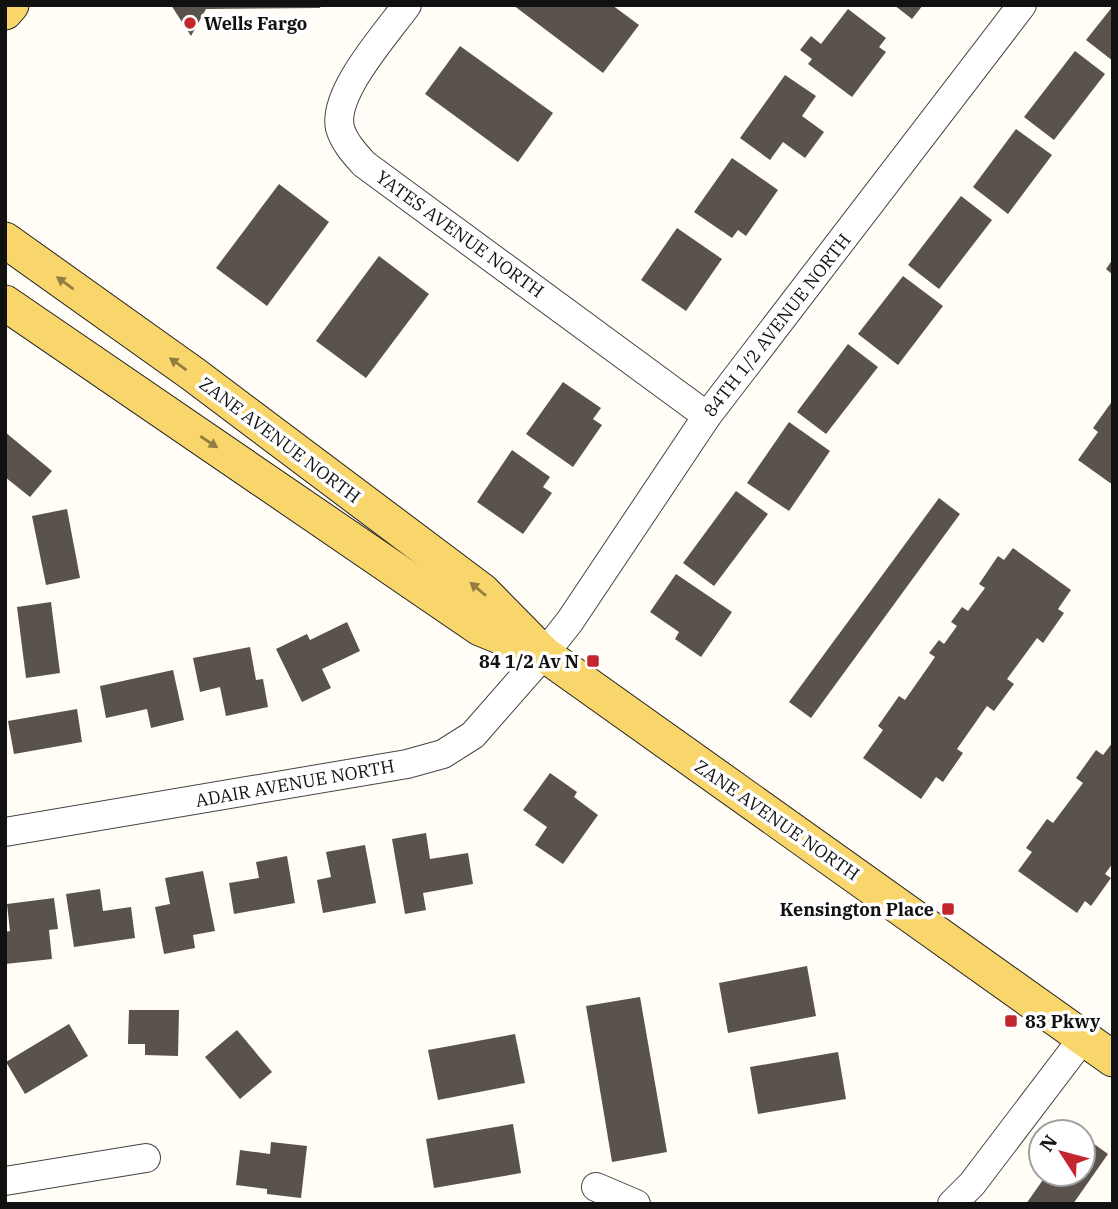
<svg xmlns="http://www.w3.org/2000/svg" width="1118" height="1209" font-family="'IBM Plex Serif',serif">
<rect width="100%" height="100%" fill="#fffdf5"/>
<g fill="#5a524d">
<path d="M 171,5 L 321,5 L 320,8 L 206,9 L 191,36 Z"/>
<path d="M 513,5 L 612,5 L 639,25 L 603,73 Z"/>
<path d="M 894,5 L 923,5 L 912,19 Z"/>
<path d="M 1113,6 L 1113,61 L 1086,40 Z"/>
<path d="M 848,9 L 886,38 L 879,47 L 886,52 L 852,97 L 808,64 L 812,59 L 800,50 L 811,36 L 821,44 Z"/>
<path d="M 460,46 L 553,113 L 518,162 L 425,94 Z"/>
<path d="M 1075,51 L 1105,74 L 1054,140 L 1024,117 Z"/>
<path d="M 785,75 L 816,96 L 802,116 L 824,132 L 805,158 L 783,142 L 770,160 L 740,138 Z"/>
<path d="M 1016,129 L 1052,155 L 1008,214 L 973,187 Z"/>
<path d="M 732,158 L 778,190 L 746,236 L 738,230 L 732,238 L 694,212 Z"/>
<path d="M 279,184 L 329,222 L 267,306 L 216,268 Z"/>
<path d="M 961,196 L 992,220 L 939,289 L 908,265 Z"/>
<path d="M 677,228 L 722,259 L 686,311 L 641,280 Z"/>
<path d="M 379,256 L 429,294 L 366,378 L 316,341 Z"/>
<path d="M 1113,259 L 1113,275 L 1106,269 Z"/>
<path d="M 903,276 L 943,306 L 898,365 L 858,334 Z"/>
<path d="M 848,344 L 878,367 L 826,434 L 797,412 Z"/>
<path d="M 563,382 L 601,408 L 593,419 L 602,425 L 573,467 L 526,434 Z"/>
<path d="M 1113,400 L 1113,485 L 1078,460 L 1098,432 L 1093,428 Z"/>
<path d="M 789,422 L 830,451 L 789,511 L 747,483 Z"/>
<path d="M 5,432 L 52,471 L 30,497 L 5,477 Z"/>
<path d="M 512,450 L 550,477 L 543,487 L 552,493 L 523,534 L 477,502 Z"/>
<path d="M 736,491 L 768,514 L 714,586 L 683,563 Z"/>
<path d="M 939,498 L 960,514 L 811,718 L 789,702 Z"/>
<path d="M 67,509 L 80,578 L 46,585 L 32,516 Z"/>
<path d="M 1013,548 L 1071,590 L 1058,609 L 1064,613 L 1043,643 L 1037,638 L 1007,679 L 1014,684 L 994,711 L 987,706 L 957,749 L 963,753 L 943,782 L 936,777 L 921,799 L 863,758 L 883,730 L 878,726 L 899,696 L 905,700 L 935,657 L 929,653 L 939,640 L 944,644 L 957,626 L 951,622 L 962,607 L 968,611 L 985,588 L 979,584 L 998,556 L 1004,560 Z"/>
<path d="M 676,574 L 732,612 L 701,657 L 675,639 L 679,632 L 650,612 Z"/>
<path d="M 51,602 L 60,673 L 26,678 L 17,607 Z"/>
<path d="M 347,622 L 360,651 L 322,669 L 331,688 L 302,702 L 276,649 L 307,634 L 310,640 Z"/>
<path d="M 250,647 L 256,680 L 263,679 L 268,707 L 226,716 L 220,687 L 200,692 L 193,658 Z"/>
<path d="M 173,670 L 184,720 L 151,728 L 147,709 L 106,718 L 100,686 Z"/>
<path d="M 77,709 L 82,742 L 14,754 L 8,721 Z"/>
<path d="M 1113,742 L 1113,863 L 1105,874 L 1111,878 L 1091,906 L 1085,901 L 1077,913 L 1018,871 L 1032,852 L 1026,848 L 1047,819 L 1053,823 L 1083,783 L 1076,778 L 1096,750 L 1103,755 Z"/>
<path d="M 550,773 L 577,792 L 574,797 L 598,815 L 563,864 L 535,845 L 547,827 L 523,810 Z"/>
<path d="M 426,833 L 430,859 L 468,853 L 473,884 L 423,893 L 426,910 L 405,914 L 392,839 Z"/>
<path d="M 365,845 L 376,903 L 323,913 L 317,880 L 331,877 L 326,852 Z"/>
<path d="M 287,856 L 295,903 L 234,914 L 229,883 L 259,878 L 256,862 Z"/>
<path d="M 203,871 L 215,931 L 193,935 L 195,948 L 164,954 L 155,907 L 170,904 L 165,878 Z"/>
<path d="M 100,889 L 103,911 L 131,907 L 135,938 L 74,947 L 66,894 Z"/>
<path d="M 54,898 L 58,929 L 49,930 L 52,959 L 5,964 L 5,932 L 10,931 L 7,904 Z"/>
<path d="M 807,966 L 816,1016 L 728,1033 L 719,983 Z"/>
<path d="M 640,997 L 667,1152 L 612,1162 L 586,1006 Z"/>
<path d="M 129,1010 L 179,1010 L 178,1056 L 145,1055 L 145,1044 L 128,1044 Z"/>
<path d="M 69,1024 L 88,1056 L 25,1094 L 6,1062 Z"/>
<path d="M 237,1030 L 272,1072 L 240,1099 L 205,1057 Z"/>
<path d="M 515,1034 L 525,1083 L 438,1100 L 428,1050 Z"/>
<path d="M 838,1052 L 846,1099 L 758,1114 L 750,1067 Z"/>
<path d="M 513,1124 L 521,1173 L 434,1188 L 426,1139 Z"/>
<path d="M 1083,1136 L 1108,1154 L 1073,1204 L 1026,1204 L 1047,1174 L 1083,1174 Z"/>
<path d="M 271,1142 L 307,1146 L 301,1198 L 267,1194 L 267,1189 L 236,1185 L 240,1150 L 270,1154 Z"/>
</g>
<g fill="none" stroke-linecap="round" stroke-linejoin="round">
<defs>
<g id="minor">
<path d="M 407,5 C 387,33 332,93 340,128 C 344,142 354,153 364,164 L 707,416"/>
<path d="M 5,832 L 407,764 L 443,754 L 473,735 L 544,654 L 570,621 L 707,416 L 1022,5"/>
<path d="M 5,1181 L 146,1158"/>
<path d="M 596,1187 L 636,1204"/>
<path d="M 952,1204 L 972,1184 L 1083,1038"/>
</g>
<g id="major">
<path d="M 5,12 L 11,5"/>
<path d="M 5,240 L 193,374 L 482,591 L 544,654 L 1113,1059"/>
<path d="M 5,303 L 480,628 L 531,649"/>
</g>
</defs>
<use href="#minor" stroke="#444" stroke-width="30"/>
<use href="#major" stroke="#222" stroke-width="37"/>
<use href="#minor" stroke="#fff" stroke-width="28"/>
<use href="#major" stroke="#f9d66b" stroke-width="35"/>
</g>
<defs><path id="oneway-solid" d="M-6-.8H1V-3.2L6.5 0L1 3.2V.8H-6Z" transform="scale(1.75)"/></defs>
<g fill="#917d42">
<use href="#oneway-solid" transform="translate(65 283) rotate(-144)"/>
<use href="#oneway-solid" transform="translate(178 364) rotate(-144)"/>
<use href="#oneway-solid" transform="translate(209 442) rotate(34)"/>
<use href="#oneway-solid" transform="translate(478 589) rotate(-140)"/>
</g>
<g fill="#c4262e" stroke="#fff" stroke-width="2.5">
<circle cx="190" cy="23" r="7"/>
<rect x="586" y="654" width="14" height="14" rx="3.5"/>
<rect x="941" y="902" width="14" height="14" rx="3.5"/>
<rect x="1004" y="1014" width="14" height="14" rx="3.5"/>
</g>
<g text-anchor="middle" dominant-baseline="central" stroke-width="7" stroke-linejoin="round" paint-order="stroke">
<g font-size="18" font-weight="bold" fill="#111" stroke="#fff" text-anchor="start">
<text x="204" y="23">Wells Fargo</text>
<text x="579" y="661" text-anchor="end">84 1/2 Av N</text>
<text x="934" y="909" text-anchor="end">Kensington Place</text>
<text x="1025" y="1021">83 Pkwy</text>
</g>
<g font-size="18" fill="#111" stroke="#fff">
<text transform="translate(460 234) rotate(36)">YATES AVENUE NORTH</text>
<text transform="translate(777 325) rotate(-52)">84TH 1/2 AVENUE NORTH</text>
<text transform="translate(280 440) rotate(37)">ZANE AVENUE NORTH</text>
<text transform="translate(295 783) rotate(-10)">ADAIR AVENUE NORTH</text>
<text transform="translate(777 820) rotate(35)">ZANE AVENUE NORTH</text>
</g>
</g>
<rect width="1118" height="1209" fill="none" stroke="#111111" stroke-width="14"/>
<g transform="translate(1062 1153) rotate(306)"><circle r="33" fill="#ffffff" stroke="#a0a0a0" stroke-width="2"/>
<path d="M0-5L12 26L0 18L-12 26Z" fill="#c4262e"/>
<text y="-10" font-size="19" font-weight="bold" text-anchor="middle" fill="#111111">N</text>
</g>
</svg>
